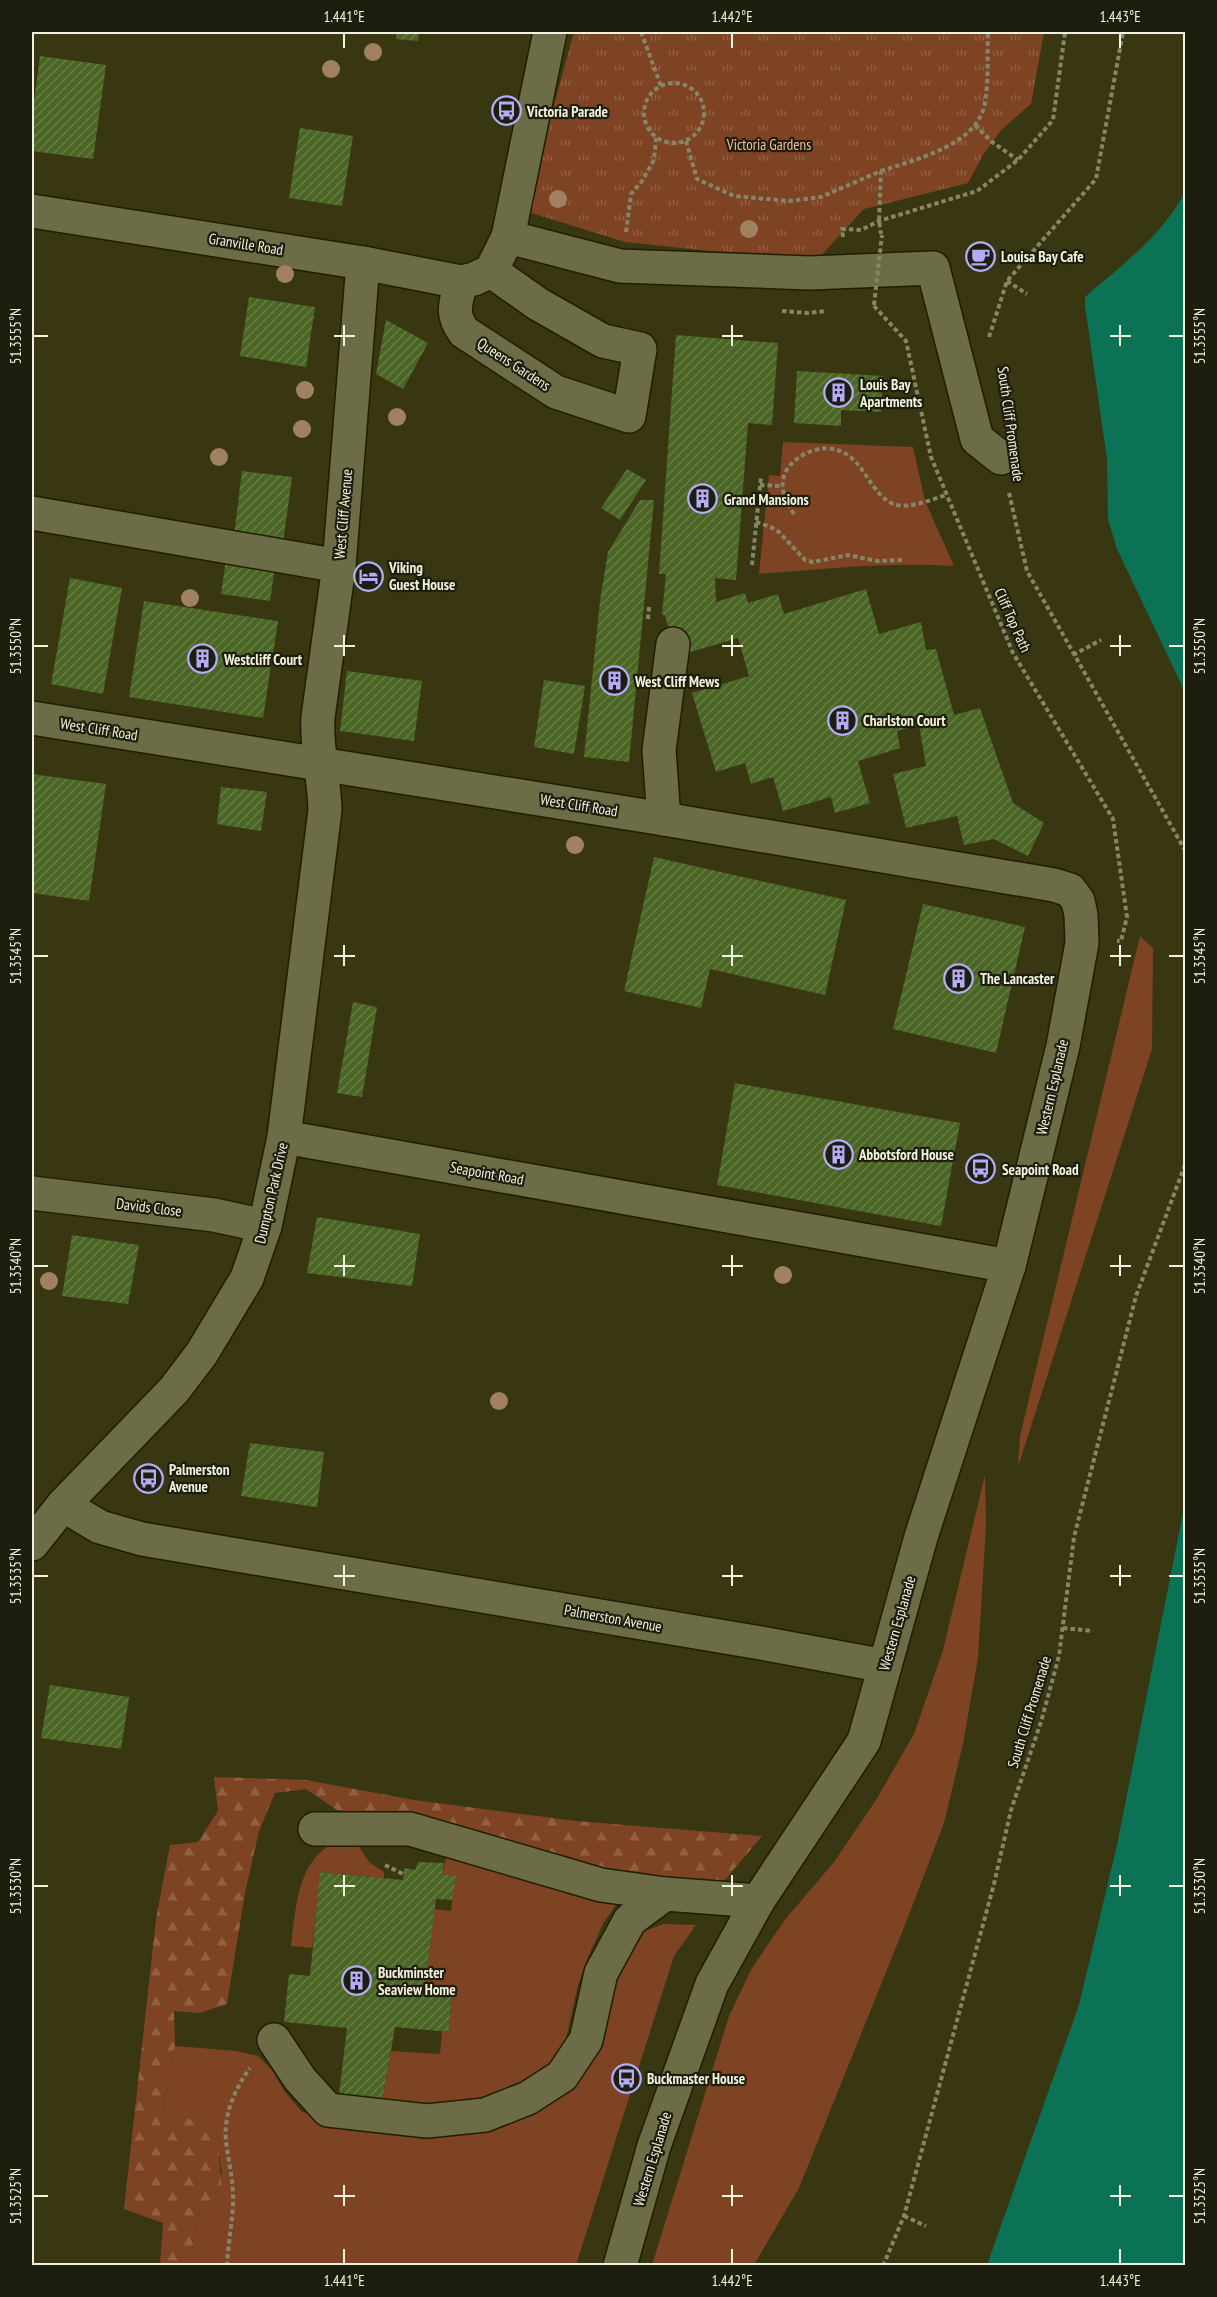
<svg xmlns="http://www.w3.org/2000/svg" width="1217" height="2297" font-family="'PT Sans Narrow',sans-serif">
<defs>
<pattern id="forest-firs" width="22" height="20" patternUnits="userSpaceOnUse" patternTransform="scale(1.5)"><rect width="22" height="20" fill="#7e4323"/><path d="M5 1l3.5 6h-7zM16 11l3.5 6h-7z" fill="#915f42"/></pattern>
<pattern id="park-tufts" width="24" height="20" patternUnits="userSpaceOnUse" patternTransform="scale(1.5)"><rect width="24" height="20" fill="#7e4323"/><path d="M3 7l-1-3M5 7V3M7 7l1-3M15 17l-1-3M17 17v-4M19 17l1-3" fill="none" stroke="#915f42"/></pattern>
<pattern id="building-hatch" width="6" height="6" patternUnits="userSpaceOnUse" patternTransform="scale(1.5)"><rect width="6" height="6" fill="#4b6524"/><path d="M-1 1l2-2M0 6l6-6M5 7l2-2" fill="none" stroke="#657c43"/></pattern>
</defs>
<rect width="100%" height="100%" fill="#383712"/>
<g fill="#7e4323">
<path d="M 783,442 L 913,447 L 925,501 L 954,566 C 889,562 824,569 759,574 L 769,475 L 780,476 Z"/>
<path d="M 1140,936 L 1153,948 L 1152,1049 L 1018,1467 L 1020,1436 Z"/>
<path d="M 985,1475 L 986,1526 L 978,1658 L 963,1744 L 944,1823 L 905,1925 L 799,2188 L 754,2265 L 652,2265 L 729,2016 L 752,1968 L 784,1921 L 834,1862 L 876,1800 L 914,1734 L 943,1650 Z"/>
<path d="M 352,1837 L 370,1863 L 384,1872 L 384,1878 L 321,1872 L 312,1948 L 291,1946 C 297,1900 298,1848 352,1837 Z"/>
<path d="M 447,1855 L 478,1862 L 578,1897 L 617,1903 L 603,1924 L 588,1957 L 578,1985 L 565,2043 L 553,2066 L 495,2102 L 381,2108 L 391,2051 L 440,2054 L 442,2032 L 449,2032 L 452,1988 L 425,1985 L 434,1909 L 451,1911 L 455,1876 L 442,1874 Z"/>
<path d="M 664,1924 L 696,1925 L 674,1956 L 576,2265 L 189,2265 L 200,2206 L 222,2173 L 218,2147 L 218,2122 L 161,2118 L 175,2046 L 237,2051 L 258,2056 L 271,2069 L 285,2092 L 302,2112 L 361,2124 L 571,2084 L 592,2062 L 600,2043 L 614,1981 L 641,1932 Z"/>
</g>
<path fill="url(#forest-firs)" d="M 214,1777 L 306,1780 L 414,1800 L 576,1821 L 762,1836 L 725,1880 L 685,1883 L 605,1874 L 414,1819 L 337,1810 L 306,1789 L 275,1793 L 259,1831 L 245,1893 L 227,2004 L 199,2013 L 174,2011 L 175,2046 L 161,2117 L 218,2121 C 217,2149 222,2175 222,2203 L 200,2206 L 189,2265 L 160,2265 L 163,2223 L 124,2209 L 156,1919 L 170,1845 L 198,1842 L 218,1811 Z"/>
<path fill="url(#park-tufts)" d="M 574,32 L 1044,32 L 1031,104 L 1002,129 L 983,155 L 968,183 L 864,209 L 815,262 L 625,242 L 525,211 Z"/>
<g fill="#0b7256">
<path d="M 1185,192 L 1186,692 L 1185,692 L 1117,549 L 1108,519 L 1107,459 L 1085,306 L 1085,297 C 1122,265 1162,236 1185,192 Z"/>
<path d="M 1185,1503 L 1185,2265 L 987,2265 L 1079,2005 L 1117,1845 Z"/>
</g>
<g fill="url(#building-hatch)">
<path d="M 397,32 L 419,32 L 418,41 L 396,39 Z"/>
<path d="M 40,56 L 106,65 L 93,159 L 32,151 L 32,117 Z"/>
<path d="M 300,128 L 353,136 L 342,206 L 289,198 Z"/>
<path d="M 249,297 L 315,307 L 306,367 L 240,356 Z"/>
<path d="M 386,320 L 428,343 L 403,389 L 376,374 Z"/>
<path d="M 676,335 L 778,343 L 772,425 L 748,423 L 736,580 L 715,578 L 716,602 L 745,593 L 748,603 L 778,594 L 784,614 L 866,589 L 879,634 L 921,622 L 926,650 L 936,649 L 954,715 L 980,708 L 1013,803 L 1044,823 L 1028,856 L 994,839 L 964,845 L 957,816 L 906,828 L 893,774 L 926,766 L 919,725 L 897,731 L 900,748 L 858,761 L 870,803 L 835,813 L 831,797 L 783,811 L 773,777 L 751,784 L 745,763 L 716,772 L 692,693 L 749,676 L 738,638 L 677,656 L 665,616 L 662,614 L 666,574 L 659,574 Z"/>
<path d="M 797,371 L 883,376 L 881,412 L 841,410 L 841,426 L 794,423 Z"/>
<path d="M 627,469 L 646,480 L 620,520 L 601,508 Z"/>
<path d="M 242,471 L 292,477 L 283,543 L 234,536 Z"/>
<path d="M 640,500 L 654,500 L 629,762 L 584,757 L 600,601 L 608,552 Z"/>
<path d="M 227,553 L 276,560 L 270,601 L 221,594 Z"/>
<path d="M 70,578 L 122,588 L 103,694 L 51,684 Z"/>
<path d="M 144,601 L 278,621 L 263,718 L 129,697 Z"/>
<path d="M 347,671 L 422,681 L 414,741 L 340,731 Z"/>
<path d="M 544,680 L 585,686 L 574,754 L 534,747 Z"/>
<path d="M 32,774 L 106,784 L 89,901 L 32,893 Z"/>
<path d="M 221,787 L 267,792 L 261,831 L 217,824 Z"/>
<path d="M 654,857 L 846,900 L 825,995 L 710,969 L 701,1008 L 624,991 Z"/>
<path d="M 923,904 L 1025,927 L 996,1053 L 893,1029 Z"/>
<path d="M 353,1002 L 377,1007 L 362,1097 L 337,1093 Z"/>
<path d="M 735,1083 L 960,1123 L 941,1226 L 717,1185 Z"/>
<path d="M 317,1217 L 420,1234 L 412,1286 L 307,1273 Z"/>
<path d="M 72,1235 L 139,1245 L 128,1304 L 62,1296 Z"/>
<path d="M 250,1443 L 324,1452 L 317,1507 L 241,1496 Z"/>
<path d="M 50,1685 L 129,1697 L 121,1749 L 41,1738 Z"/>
<path d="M 418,1862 L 444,1863 L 442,1874 L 456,1876 L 452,1900 L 436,1899 L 425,1985 L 452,1987 L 449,2032 L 395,2027 L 381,2108 L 338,2103 L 347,2028 L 284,2022 L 289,1974 L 310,1976 L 320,1872 L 403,1880 L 404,1868 L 415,1870 Z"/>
</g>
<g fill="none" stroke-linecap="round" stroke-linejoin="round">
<defs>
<g id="minor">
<path d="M 32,211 L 363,263 L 461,282 L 474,279 L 491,271 L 508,237 L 550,32"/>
<path d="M 508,237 L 620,266 L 810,273 L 933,268 L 977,439 L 1001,458"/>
<path d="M 461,282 C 456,303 450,313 464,332 L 556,392 L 629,416 L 640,349 L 603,341 L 538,304 L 491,271"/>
<path d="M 32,513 L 339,566"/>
<path d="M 32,718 L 664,819 L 1054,885 L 1070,890 L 1078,901 L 1081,915 L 1082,943 L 1063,1046 L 1009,1266 L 921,1537 L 864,1741 L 758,1901 L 712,1984 L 654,2146 L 620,2266"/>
<path d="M 664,819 L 659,750 L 673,644"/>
<path d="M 284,1137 L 1009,1266"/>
<path d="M 32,1193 L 214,1215 L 265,1226"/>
<path d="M 63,1505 L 100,1527 L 142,1539 L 761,1643 L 885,1666"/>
<path d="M 32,1544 L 63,1505 L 174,1390 L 202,1353 L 247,1278 L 265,1226 L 284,1137 L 325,810 C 324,778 316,748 318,717 L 339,566 L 363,263"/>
<path d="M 315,1829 L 410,1829 L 601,1885 L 665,1894 L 758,1901"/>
<path d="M 274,2040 L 300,2079 L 328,2110 L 427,2121 L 485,2115 L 528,2098 L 562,2076 L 586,2040 L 601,1973 L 630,1920 L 665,1894"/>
</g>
</defs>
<use href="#minor" stroke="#201e00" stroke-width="36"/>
<g stroke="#858567" stroke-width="4" stroke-dasharray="4.5 3" stroke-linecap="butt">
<path d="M 641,32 L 661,86"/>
<circle cx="674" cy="113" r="30"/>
<path d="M 975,125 L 992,142 L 1018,160"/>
<path d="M 686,141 L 697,179 L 734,196 L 789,201 L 821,197 L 881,171 L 879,221 L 881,234"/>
<path d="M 881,171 C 916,159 979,145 985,102 C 989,79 987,54 988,32"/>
<path d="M 626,232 L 631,194 L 642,181 L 654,160 L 656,138"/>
<path d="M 843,237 L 842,229 L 861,230 L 879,221 L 977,191 L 1018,160 L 1053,120 L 1065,32"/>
<path d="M 1007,281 L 1027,294"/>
<path d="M 874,306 L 906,341 L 931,457 L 1013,653 L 1113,819 L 1127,917 L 1121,941 L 1117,941"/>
<path d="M 782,311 L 808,313 L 825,311"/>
<path d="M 989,337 L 1007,281 L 1096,179 L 1123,32"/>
<path d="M 760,485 L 782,486"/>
<path d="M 1009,493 L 1027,571 L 1186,852"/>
<path d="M 794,514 C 787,504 781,493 783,480 C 786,460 814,445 833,449 C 866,455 869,498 897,505 C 913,508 932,499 947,495"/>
<path d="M 756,522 L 771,527 L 779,532 L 805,560 L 813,562 L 848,555 L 877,561 L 904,560"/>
<path d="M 752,565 L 761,477"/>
<path d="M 648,619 L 649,607"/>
<path d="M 1073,655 L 1101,640"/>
<path d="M 1063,1628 L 1093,1631"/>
<path d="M 385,1865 L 403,1874"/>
<path d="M 904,2216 L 926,2226"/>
<path d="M 227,2266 C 228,2241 234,2216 233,2192 C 232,2175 228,2158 226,2141 C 223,2116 235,2088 250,2068"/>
<path d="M 883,2266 L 904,2216 L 994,1884 L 1011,1810 L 1041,1722 L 1059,1656 L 1074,1537 L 1136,1296 L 1186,1162"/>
</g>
<use href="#minor" stroke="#6c6c46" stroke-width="33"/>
<path stroke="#858567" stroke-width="4" stroke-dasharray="4.5 3" stroke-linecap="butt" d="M 874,305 L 882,235"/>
</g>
<g fill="#a08160">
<circle cx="373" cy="52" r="9"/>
<circle cx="331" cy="69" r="9"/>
<circle cx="558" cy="199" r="9"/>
<circle cx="749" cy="229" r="9"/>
<circle cx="285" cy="274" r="9"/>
<circle cx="305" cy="390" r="9"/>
<circle cx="397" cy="417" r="9"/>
<circle cx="302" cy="429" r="9"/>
<circle cx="219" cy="457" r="9"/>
<circle cx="190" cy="598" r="9"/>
<circle cx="575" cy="845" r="9"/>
<circle cx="783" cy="1275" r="9"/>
<circle cx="49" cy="1281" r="9"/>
<circle cx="499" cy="1401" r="9"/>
</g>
<path fill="none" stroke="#f1f2dd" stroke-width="2" d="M 344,33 L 344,48M 732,33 L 732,48M 1120,33 L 1120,48M 344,325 L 344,346M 732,325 L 732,346M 1120,325 L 1120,346M 33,336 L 48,336M 334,336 L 355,336M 722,336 L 743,336M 1110,336 L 1131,336M 1169,336 L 1184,336M 344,635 L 344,656M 732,635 L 732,656M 1120,635 L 1120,656M 33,646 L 48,646M 334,646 L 355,646M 722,646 L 743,646M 1110,646 L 1131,646M 1169,646 L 1184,646M 344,945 L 344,966M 732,945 L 732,966M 1120,945 L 1120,966M 33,956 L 48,956M 334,956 L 355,956M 722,956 L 743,956M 1110,956 L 1131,956M 1169,956 L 1184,956M 344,1255 L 344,1276M 732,1255 L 732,1276M 1120,1255 L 1120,1276M 33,1266 L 48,1266M 334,1266 L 355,1266M 722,1266 L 743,1266M 1110,1266 L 1131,1266M 1169,1266 L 1184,1266M 344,1565 L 344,1586M 732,1565 L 732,1586M 1120,1565 L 1120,1586M 33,1576 L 48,1576M 334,1576 L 355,1576M 722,1576 L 743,1576M 1110,1576 L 1131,1576M 1169,1576 L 1184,1576M 344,1875 L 344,1896M 732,1875 L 732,1896M 1120,1875 L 1120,1896M 33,1886 L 48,1886M 334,1886 L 355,1886M 722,1886 L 743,1886M 1110,1886 L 1131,1886M 1169,1886 L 1184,1886M 344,2185 L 344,2206M 732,2185 L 732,2206M 1120,2185 L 1120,2206M 33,2196 L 48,2196M 334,2196 L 355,2196M 722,2196 L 743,2196M 1110,2196 L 1131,2196M 1169,2196 L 1184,2196M 344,2249 L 344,2264M 732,2249 L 732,2264M 1120,2249 L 1120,2264"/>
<defs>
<symbol id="bus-ring" viewBox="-11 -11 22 22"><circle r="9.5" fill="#1e1e0e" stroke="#b4acf9" stroke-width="1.5"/><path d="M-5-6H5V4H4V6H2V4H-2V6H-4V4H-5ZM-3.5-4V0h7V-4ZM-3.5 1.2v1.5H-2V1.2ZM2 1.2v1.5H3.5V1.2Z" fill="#b4acf9"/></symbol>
<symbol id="cafe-ring" viewBox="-11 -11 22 22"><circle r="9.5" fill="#1e1e0e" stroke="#b4acf9" stroke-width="1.5"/><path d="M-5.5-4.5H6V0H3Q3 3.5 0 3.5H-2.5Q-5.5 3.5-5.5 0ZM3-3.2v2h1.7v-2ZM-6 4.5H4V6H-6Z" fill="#b4acf9"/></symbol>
<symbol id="building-ring" viewBox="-11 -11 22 22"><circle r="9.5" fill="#1e1e0e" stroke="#b4acf9" stroke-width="1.5"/><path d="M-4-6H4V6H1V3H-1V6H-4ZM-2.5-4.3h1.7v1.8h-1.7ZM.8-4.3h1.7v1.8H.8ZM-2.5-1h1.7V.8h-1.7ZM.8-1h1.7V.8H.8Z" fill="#b4acf9"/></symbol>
<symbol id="hotel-ring" viewBox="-11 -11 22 22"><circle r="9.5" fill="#1e1e0e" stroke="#b4acf9" stroke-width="1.5"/><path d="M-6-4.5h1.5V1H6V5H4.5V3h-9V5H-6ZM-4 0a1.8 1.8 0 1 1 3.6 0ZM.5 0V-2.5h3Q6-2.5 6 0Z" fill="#b4acf9"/></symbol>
</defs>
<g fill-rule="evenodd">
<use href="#bus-ring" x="490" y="94" width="33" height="33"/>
<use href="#cafe-ring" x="964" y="240" width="33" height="33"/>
<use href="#building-ring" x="822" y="376" width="33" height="33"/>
<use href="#building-ring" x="686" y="482" width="33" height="33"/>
<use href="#hotel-ring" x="352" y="560" width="33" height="33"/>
<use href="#building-ring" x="186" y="642" width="33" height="33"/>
<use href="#building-ring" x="598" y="664" width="33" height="33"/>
<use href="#building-ring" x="826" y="704" width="33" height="33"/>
<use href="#building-ring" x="942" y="962" width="33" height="33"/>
<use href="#building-ring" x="822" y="1138" width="33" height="33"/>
<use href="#bus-ring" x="964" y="1152" width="33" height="33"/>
<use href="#bus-ring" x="132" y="1462" width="33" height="33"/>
<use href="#building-ring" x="340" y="1964" width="33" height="33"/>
<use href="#bus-ring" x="610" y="2062" width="33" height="33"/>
</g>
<g text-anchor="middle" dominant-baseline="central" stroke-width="4.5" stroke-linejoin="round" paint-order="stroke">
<g font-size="15" font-weight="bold" fill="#f1f2dd" stroke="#1e1e0e" text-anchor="start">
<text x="527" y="111">Victoria Parade</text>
<text x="1001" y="256">Louisa Bay Cafe</text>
<text x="860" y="384">Louis Bay<tspan x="860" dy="17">Apartments</tspan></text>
<text x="724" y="499">Grand Mansions</text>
<text x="389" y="567">Viking<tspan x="389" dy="17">Guest House</tspan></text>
<text x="224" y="659">Westcliff Court</text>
<text x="635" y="681">West Cliff Mews</text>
<text x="863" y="720">Charlston Court</text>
<text x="980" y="978">The Lancaster</text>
<text x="859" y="1154">Abbotsford House</text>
<text x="1002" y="1169">Seapoint Road</text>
<text x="169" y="1469">Palmerston<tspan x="169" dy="17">Avenue</tspan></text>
<text x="378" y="1972">Buckminster<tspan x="378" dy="17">Seaview Home</tspan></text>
<text x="647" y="2078">Buckmaster House</text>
</g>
<g font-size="15" fill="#f5bda0" stroke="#1e1e0e">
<text x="769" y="144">Victoria Gardens</text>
</g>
<g font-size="15" fill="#f1f2dd" stroke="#1e1e0e">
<text transform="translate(246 244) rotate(9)">Granville Road</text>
<text transform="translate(514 364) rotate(33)">Queens Gardens</text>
<text transform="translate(1011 424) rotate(82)">South Cliff Promenade</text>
<text transform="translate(343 514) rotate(-85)">West Cliff Avenue</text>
<text transform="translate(1013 620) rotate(66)">Cliff Top Path</text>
<text transform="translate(99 729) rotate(9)">West Cliff Road</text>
<text transform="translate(579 805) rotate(9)">West Cliff Road</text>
<text transform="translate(1052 1087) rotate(-77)">Western Esplanade</text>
<text transform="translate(487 1173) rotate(10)">Seapoint Road</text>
<text transform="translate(271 1193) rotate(-77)">Dumpton Park Drive</text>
<text transform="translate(149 1207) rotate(7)">Davids Close</text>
<text transform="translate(613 1618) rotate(10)">Palmerston Avenue</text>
<text transform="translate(897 1623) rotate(-74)">Western Esplanade</text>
<text transform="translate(1029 1712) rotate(-73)">South Cliff Promenade</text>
<text transform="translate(652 2159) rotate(-73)">Western Esplanade</text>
</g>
</g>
<rect width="1217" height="2297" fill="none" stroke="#1e1e0e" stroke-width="66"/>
<rect x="33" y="33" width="1151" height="2231" fill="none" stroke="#f1f2dd" stroke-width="2"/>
<g font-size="15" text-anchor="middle" fill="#f1f2dd">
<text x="344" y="22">1.441°E</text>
<text x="732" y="22">1.442°E</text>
<text x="1120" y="22">1.443°E</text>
<text transform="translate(16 336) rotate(-90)" y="5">51.3555°N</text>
<text transform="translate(1200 336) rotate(-90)" y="5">51.3555°N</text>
<text transform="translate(16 646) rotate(-90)" y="5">51.3550°N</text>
<text transform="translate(1200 646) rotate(-90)" y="5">51.3550°N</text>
<text transform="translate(16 956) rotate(-90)" y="5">51.3545°N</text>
<text transform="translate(1200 956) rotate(-90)" y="5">51.3545°N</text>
<text transform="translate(16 1266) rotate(-90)" y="5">51.3540°N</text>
<text transform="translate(1200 1266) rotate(-90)" y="5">51.3540°N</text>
<text transform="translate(16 1576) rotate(-90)" y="5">51.3535°N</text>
<text transform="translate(1200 1576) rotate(-90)" y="5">51.3535°N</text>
<text transform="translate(16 1886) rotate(-90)" y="5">51.3530°N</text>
<text transform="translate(1200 1886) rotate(-90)" y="5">51.3530°N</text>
<text transform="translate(16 2196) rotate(-90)" y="5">51.3525°N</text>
<text transform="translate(1200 2196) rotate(-90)" y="5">51.3525°N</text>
<text x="344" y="2286">1.441°E</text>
<text x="732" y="2286">1.442°E</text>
<text x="1120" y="2286">1.443°E</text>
</g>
</svg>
